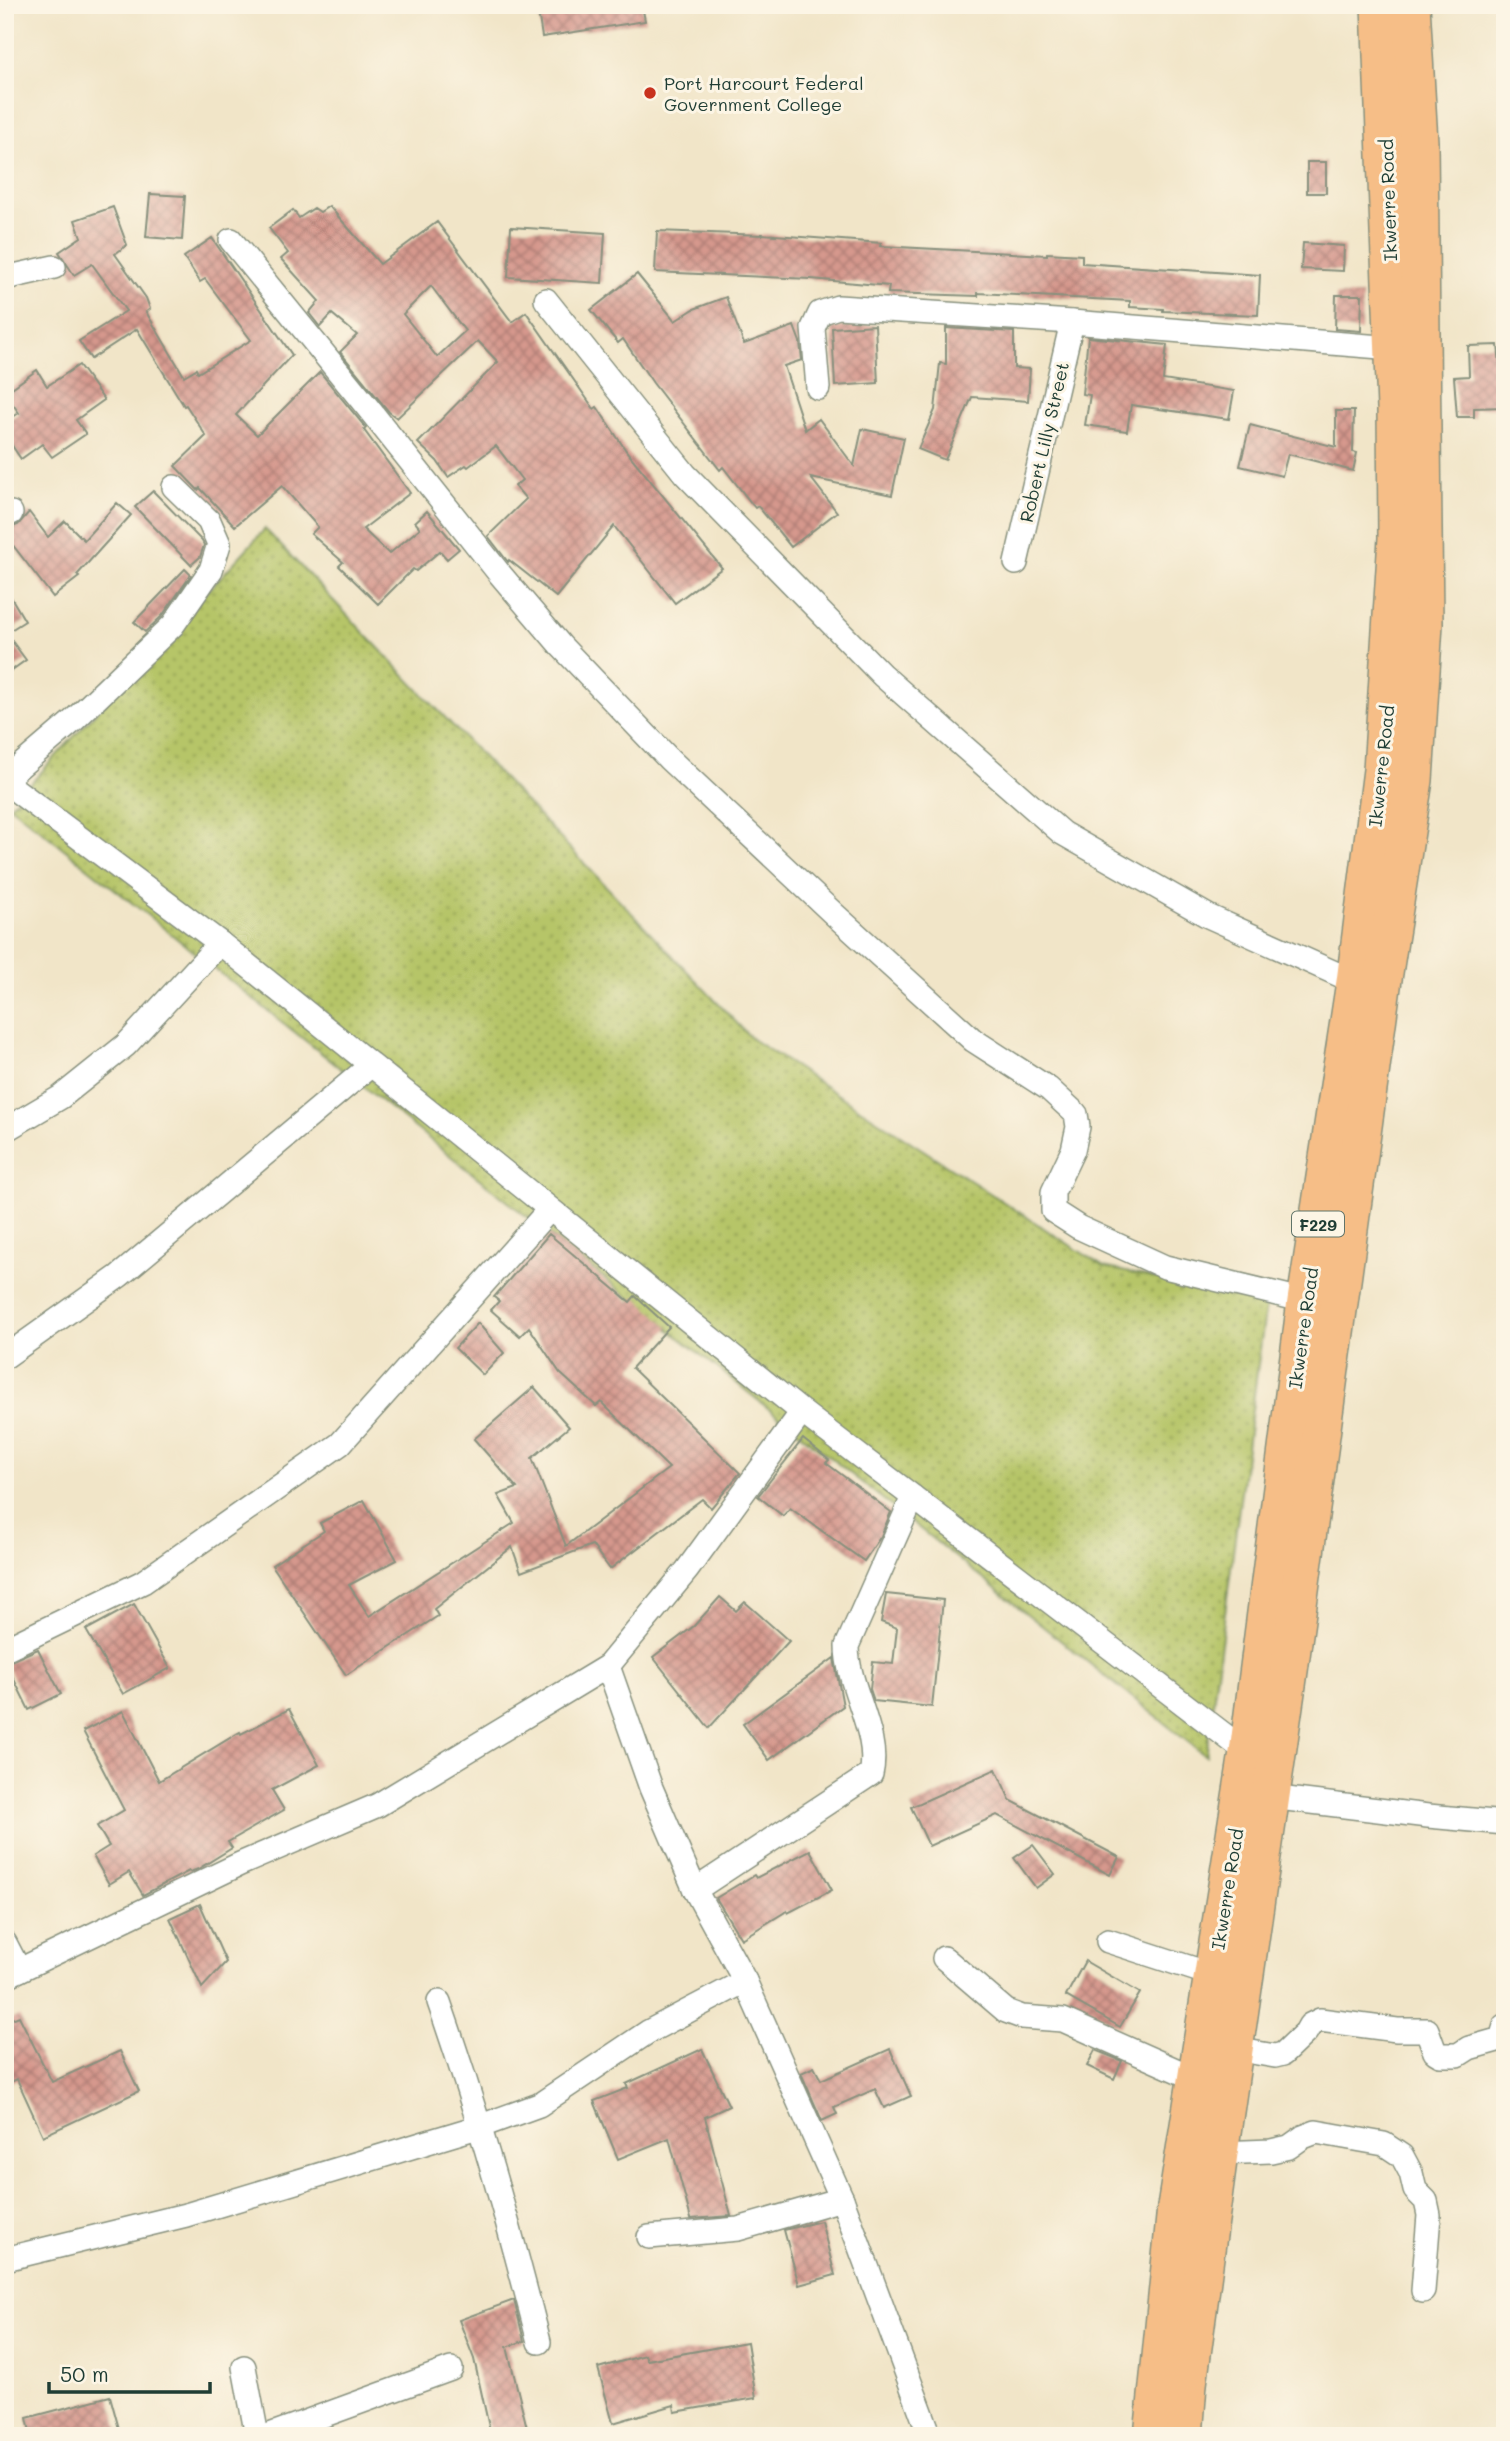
<svg xmlns="http://www.w3.org/2000/svg" width="1510" height="2441" font-family="Mali,sans-serif">
<defs>
<pattern id="grass-dots" width="8" height="8" patternUnits="userSpaceOnUse" patternTransform="scale(1.75)"><rect width="8" height="8" fill="#b6c567"/><path d="M2 2h.1M6 6h.1" fill="none" stroke="#93a156" stroke-width="1.8" stroke-linecap="round"/></pattern>
<pattern id="building-cross-hatch" width="8" height="8" patternUnits="userSpaceOnUse" patternTransform="scale(1.75)"><rect width="8" height="8" fill="#d6988d"/><path d="M0 0l8 8M0 8l8-8" fill="none" stroke="#ad7d74"/></pattern>
</defs>
<rect width="100%" height="100%" fill="#fcf5e5"/>
<filter id="ink" filterUnits="userSpaceOnUse"><feTurbulence type="fractalNoise" baseFrequency=".0143" numOctaves="2"/><feDisplacementMap in="SourceGraphic" scale="14" xChannelSelector="R" yChannelSelector="G"/><feConvolveMatrix kernelMatrix="1 2 1 2 8 2 1 2 1" color-interpolation-filters="sRGB"/></filter>
<filter id="wash" filterUnits="userSpaceOnUse"><feTurbulence type="fractalNoise" baseFrequency=".00686" numOctaves="4" result="noise"/><feDisplacementMap in="SourceGraphic" scale="28" xChannelSelector="R" yChannelSelector="G"/><feGaussianBlur stdDeviation="1.57" result="paint"/><feColorMatrix in="noise" values="0 0 0 0 0 0 0 0 0 0 0 0 0 0 0 0 0 1.4 0 .05"/><feComposite in="paint" operator="in"/></filter>
<g filter="url(#wash)">
<rect width="100%" height="100%" fill="#f1e5c8"/>
<path fill="url(#grass-dots)" stroke="#6a814e" stroke-width="2" d="M 265,529 L 752,1039 L 1104,1267 L 1266,1304 L 1206,1756 L 10,806 Z"/>
<g id="blocks">
<g fill="url(#building-cross-hatch)" fill-rule="evenodd">
<path d="M 537,5 L 642,5 L 645,21 L 542,37 Z"/>
<rect x="1307" y="162" width="19" height="31"/>
<path d="M 150,194 L 185,196 L 182,240 L 146,237 Z"/>
<path d="M 329,206 L 380,264 L 437,222 L 512,322 L 526,312 L 594,409 L 597,407 L 627,452 L 722,568 L 675,603 L 614,526 L 556,597 L 509,560 L 508,562 L 488,536 L 526,499 L 515,486 L 522,480 L 496,446 L 468,467 L 466,465 L 448,477 L 437,461 L 418,443 L 498,362 L 478,341 L 397,418 L 389,412 L 340,352 L 357,335 L 332,314 L 320,327 L 309,313 L 319,301 L 281,259 L 288,253 L 269,228 L 293,210 L 299,218 L 314,208 L 320,212 ZM 431,286 L 465,331 L 437,357 L 403,314 Z"/>
<path d="M 113,207 L 127,245 L 115,254 L 146,298 L 150,309 L 146,312 L 184,376 L 196,369 L 198,373 L 251,340 L 205,279 L 200,282 L 184,257 L 212,238 L 292,355 L 236,415 L 257,435 L 320,372 L 366,428 L 364,430 L 410,493 L 363,529 L 389,554 L 420,528 L 415,522 L 427,511 L 459,549 L 447,559 L 440,551 L 416,571 L 413,569 L 378,604 L 339,566 L 343,562 L 311,534 L 318,527 L 282,486 L 235,526 L 200,488 L 198,490 L 175,466 L 206,436 L 186,405 L 184,406 L 137,329 L 91,359 L 79,341 L 126,311 L 92,264 L 74,275 L 59,252 L 81,237 L 75,220 Z"/>
<path d="M 511,227 L 605,233 L 602,283 L 508,277 Z"/>
<path d="M 657,231 L 762,235 L 762,234 L 881,243 L 880,246 L 1047,255 L 1047,253 L 1082,255 L 1082,263 L 1260,275 L 1258,315 L 1163,311 L 1163,309 L 1130,307 L 1130,301 L 978,293 L 978,296 L 888,293 L 889,286 L 811,279 L 655,272 Z"/>
<path d="M 1303,243 L 1344,246 L 1343,271 L 1301,269 Z"/>
<path d="M 637,274 L 675,321 L 694,309 L 726,297 L 744,344 L 794,326 L 800,342 L 802,360 L 784,366 L 805,430 L 819,419 L 854,466 L 862,429 L 904,438 L 892,495 L 811,478 L 837,512 L 791,547 L 758,506 L 755,508 L 723,467 L 720,470 L 653,383 L 623,339 L 618,343 L 591,310 Z"/>
<path d="M 1336,295 L 1362,295 L 1361,331 L 1335,329 Z"/>
<path d="M 875,325 L 878,383 L 835,386 L 832,328 Z"/>
<path d="M 946,328 L 1014,332 L 1014,368 L 1030,369 L 1028,401 L 972,397 L 945,460 L 918,449 L 935,410 L 940,363 L 946,364 Z"/>
<path d="M 1088,337 L 1167,345 L 1163,380 L 1234,391 L 1229,419 L 1131,405 L 1127,431 L 1085,425 L 1090,395 L 1082,394 Z"/>
<path d="M 1498,345 L 1500,365 L 1505,364 L 1505,407 L 1474,408 L 1474,417 L 1457,417 L 1454,377 L 1469,376 L 1468,346 Z"/>
<path d="M 79,365 L 104,400 L 76,420 L 86,434 L 52,457 L 42,444 L 21,459 L 5,435 L 5,422 L 19,413 L 5,393 L 37,370 L 47,386 Z"/>
<path d="M 1336,411 L 1354,411 L 1353,452 L 1357,453 L 1353,471 L 1288,454 L 1282,476 L 1240,466 L 1250,425 L 1336,447 Z"/>
<path d="M 153,491 L 202,541 L 204,545 L 200,557 L 191,565 L 135,507 Z"/>
<path d="M 117,503 L 131,515 L 77,575 L 79,577 L 53,597 L 5,535 L 5,530 L 18,525 L 29,512 L 48,537 L 65,521 L 84,540 Z"/>
<path d="M 185,569 L 191,575 L 162,616 L 145,632 L 134,622 Z"/>
<path d="M 5,587 L 25,621 L 6,633 L 26,660 L 5,675 Z"/>
<path d="M 549,1234 L 630,1302 L 635,1296 L 669,1327 L 632,1368 L 740,1473 L 711,1508 L 702,1499 L 610,1569 L 592,1545 L 521,1572 L 512,1547 L 434,1609 L 438,1616 L 346,1675 L 272,1565 L 324,1531 L 320,1523 L 364,1500 L 397,1560 L 349,1585 L 369,1616 L 514,1523 L 498,1495 L 517,1488 L 474,1439 L 534,1387 L 569,1427 L 532,1458 L 566,1546 L 669,1468 L 601,1402 L 596,1406 L 560,1373 L 529,1327 L 520,1336 L 491,1310 L 499,1301 L 494,1297 Z"/>
<path d="M 478,1323 L 504,1353 L 483,1375 L 455,1348 Z"/>
<path d="M 803,1439 L 829,1460 L 826,1463 L 891,1512 L 881,1536 L 864,1561 L 790,1508 L 783,1516 L 758,1496 Z"/>
<path d="M 886,1594 L 943,1600 L 932,1707 L 874,1701 L 870,1689 L 873,1662 L 893,1664 L 897,1628 L 881,1622 Z"/>
<path d="M 720,1597 L 736,1611 L 745,1602 L 789,1641 L 709,1728 L 653,1657 L 694,1626 Z"/>
<path d="M 134,1604 L 170,1668 L 123,1694 L 86,1630 Z"/>
<path d="M 38,1649 L 61,1694 L 29,1710 L 6,1663 Z"/>
<path d="M 834,1658 L 843,1706 L 769,1760 L 743,1724 Z"/>
<path d="M 289,1709 L 319,1765 L 272,1790 L 284,1810 L 228,1842 L 232,1848 L 198,1869 L 190,1872 L 189,1871 L 143,1895 L 129,1872 L 109,1884 L 93,1856 L 109,1846 L 97,1826 L 124,1810 L 83,1731 L 123,1711 L 159,1781 L 240,1732 L 241,1734 Z"/>
<path d="M 996,1769 L 1010,1800 L 1119,1857 L 1110,1875 L 997,1815 L 929,1846 L 911,1807 Z"/>
<path d="M 1033,1845 L 1055,1874 L 1036,1888 L 1014,1858 Z"/>
<path d="M 810,1850 L 832,1890 L 788,1913 L 787,1911 L 741,1939 L 716,1898 L 754,1875 L 756,1878 Z"/>
<path d="M 200,1904 L 226,1962 L 202,1988 L 170,1918 Z"/>
<path d="M 1085,1961 L 1140,1993 L 1120,2027 L 1066,1996 Z"/>
<path d="M 19,2016 L 52,2082 L 120,2051 L 139,2091 L 43,2136 L 17,2079 L 5,2085 L 5,2022 Z"/>
<path d="M 702,2049 L 729,2106 L 705,2117 L 731,2216 L 691,2219 L 669,2138 L 618,2159 L 594,2101 L 628,2088 L 626,2084 Z"/>
<path d="M 890,2049 L 911,2096 L 884,2108 L 875,2089 L 834,2107 L 837,2114 L 822,2121 L 801,2073 L 814,2067 L 821,2080 Z"/>
<path d="M 1095,2050 L 1122,2061 L 1114,2079 L 1087,2066 Z"/>
<path d="M 821,2221 L 835,2275 L 799,2285 L 784,2230 Z"/>
<path d="M 514,2300 L 524,2341 L 507,2347 L 529,2436 L 491,2436 L 474,2359 L 459,2320 Z"/>
<path d="M 747,2342 L 756,2398 L 675,2412 L 674,2405 L 613,2423 L 598,2368 L 645,2355 L 647,2360 Z"/>
<path d="M 110,2396 L 121,2436 L 31,2436 L 27,2418 Z"/>
</g>
</g>
</g>
<g filter="url(#ink)">
<use href="#blocks" fill-opacity="0" stroke="#88917e" stroke-width="2"/>
<g fill="none" stroke-linecap="round" stroke-linejoin="round">
<defs>
<g id="minor">
<path d="M 231,240 L 368,408 L 499,573 L 561,646 L 669,759 L 835,915 L 973,1040 L 1049,1089 L 1076,1114 L 1078,1127 L 1073,1150 L 1053,1192 L 1053,1211 L 1078,1227 L 1165,1267 L 1306,1301"/>
<path d="M 5,278 L 54,267"/>
<path d="M 546,300 L 685,474 L 882,675 L 1062,833 L 1208,916 L 1355,982"/>
<path d="M 818,388 L 813,328 L 820,313 L 838,307 L 1072,322 L 1393,348"/>
<path d="M 5,516 L 11,513"/>
<path d="M 1016,563 L 1072,322"/>
<path d="M 5,779 L 74,720 L 173,625 L 211,570 L 219,544 L 209,521 L 174,487"/>
<path d="M 5,782 L 220,943 L 802,1412 L 1248,1753"/>
<path d="M 5,1130 L 61,1097 L 126,1045 L 220,943"/>
<path d="M 5,1357 L 119,1276 L 370,1066"/>
<path d="M 5,1649 L 143,1582 L 340,1444 L 549,1210"/>
<path d="M 608,1666 L 651,1788 L 695,1890 L 745,1981 L 842,2199 L 930,2436"/>
<path d="M 1270,1797 L 1428,1816 L 1505,1823"/>
<path d="M 695,1890 L 871,1774 C 881,1734 847,1688 847,1646 L 913,1497"/>
<path d="M 1108,1941 L 1213,1975"/>
<path d="M 5,1943 L 19,1970"/>
<path d="M 944,1958 L 1006,2011 L 1022,2017 L 1063,2020 L 1196,2079"/>
<path d="M 5,1977 L 240,1864 L 378,1805 L 608,1666 L 687,1570 L 802,1412"/>
<path d="M 439,2002 C 478,2114 510,2227 539,2342"/>
<path d="M 1234,2049 L 1275,2056 L 1283,2054 L 1306,2032 L 1310,2025 L 1320,2020 L 1397,2030 L 1427,2030 L 1435,2052 L 1440,2055 L 1458,2055 L 1469,2048 L 1501,2039 L 1505,2026"/>
<path d="M 1219,2153 L 1271,2151 L 1289,2147 L 1303,2137 L 1316,2132 L 1384,2144 L 1402,2156 L 1411,2173 L 1415,2190 L 1426,2201 L 1429,2215 L 1423,2291"/>
<path d="M 649,2237 L 738,2229 L 842,2199"/>
<path d="M 5,2259 L 186,2215 L 481,2126 L 539,2105 L 648,2032 L 745,1981"/>
<path d="M 244,2367 L 257,2436"/>
<path d="M 267,2436 L 451,2369"/>
</g>
<g id="primary">
<path d="M 1153,2436 L 1176,2207 L 1248,1753 L 1306,1301 L 1355,982 L 1382,770 L 1397,538 L 1396,408 L 1380,5"/>
<path d="M 1184,2436 L 1188,2384 L 1219,2153 L 1288,1678 L 1383,979 L 1414,780 L 1424,624 L 1419,142 L 1411,5"/>
</g>
</defs>
<use href="#minor" stroke="#88917e" stroke-width="26"/>
<use href="#primary" stroke="#88917e" stroke-width="40"/>
<use href="#minor" stroke="#fff" stroke-width="23"/>
<use href="#primary" stroke="#f6be87" stroke-width="37"/>
</g>
</g>
<circle fill="#c8321e" stroke="#fcf5e5" stroke-width="2.5" cx="650" cy="93" r="7"/>
<g text-anchor="middle" dominant-baseline="central" stroke-width="6" stroke-linejoin="round" paint-order="stroke">
<rect fill="#fcf5e5" stroke="#617469" stroke-width="2" x="1292" y="1211.5" width="52" height="25" rx="5"/>
<g font-size="16" font-weight="bold" fill="#1f3d34">
<text x="1318" y="1224">F229</text>
</g>
<g font-size="18" fill="#1f3d34" stroke="#fcf5e5" text-anchor="start">
<text x="664" y="83">Port Harcourt Federal<tspan x="664" dy="21">Government College</tspan></text>
</g>
<g font-size="18" fill="#1f3d34" stroke="#fcf5e5">
<text transform="translate(1388 200) rotate(-92)">Ikwerre Road</text>
<text transform="translate(1044 442) rotate(-77)">Robert Lilly Street</text>
<text transform="translate(1381 766) rotate(-84)">Ikwerre Road</text>
<text transform="translate(1303 1328) rotate(-82)">Ikwerre Road</text>
<text transform="translate(1227 1889) rotate(-81)">Ikwerre Road</text>
</g>
</g>
<rect width="1510" height="2441" fill="none" stroke="#fcf5e5" stroke-width="28"/>
<path d="M49 2382v10h161v-10" fill="none" stroke="#1f3d34" stroke-width="3.5"/>
<text x="60" y="2382" font-size="21" fill="#1f3d34" stroke="#fcf5e5" stroke-width="5" paint-order="stroke">50 m</text>
</svg>
